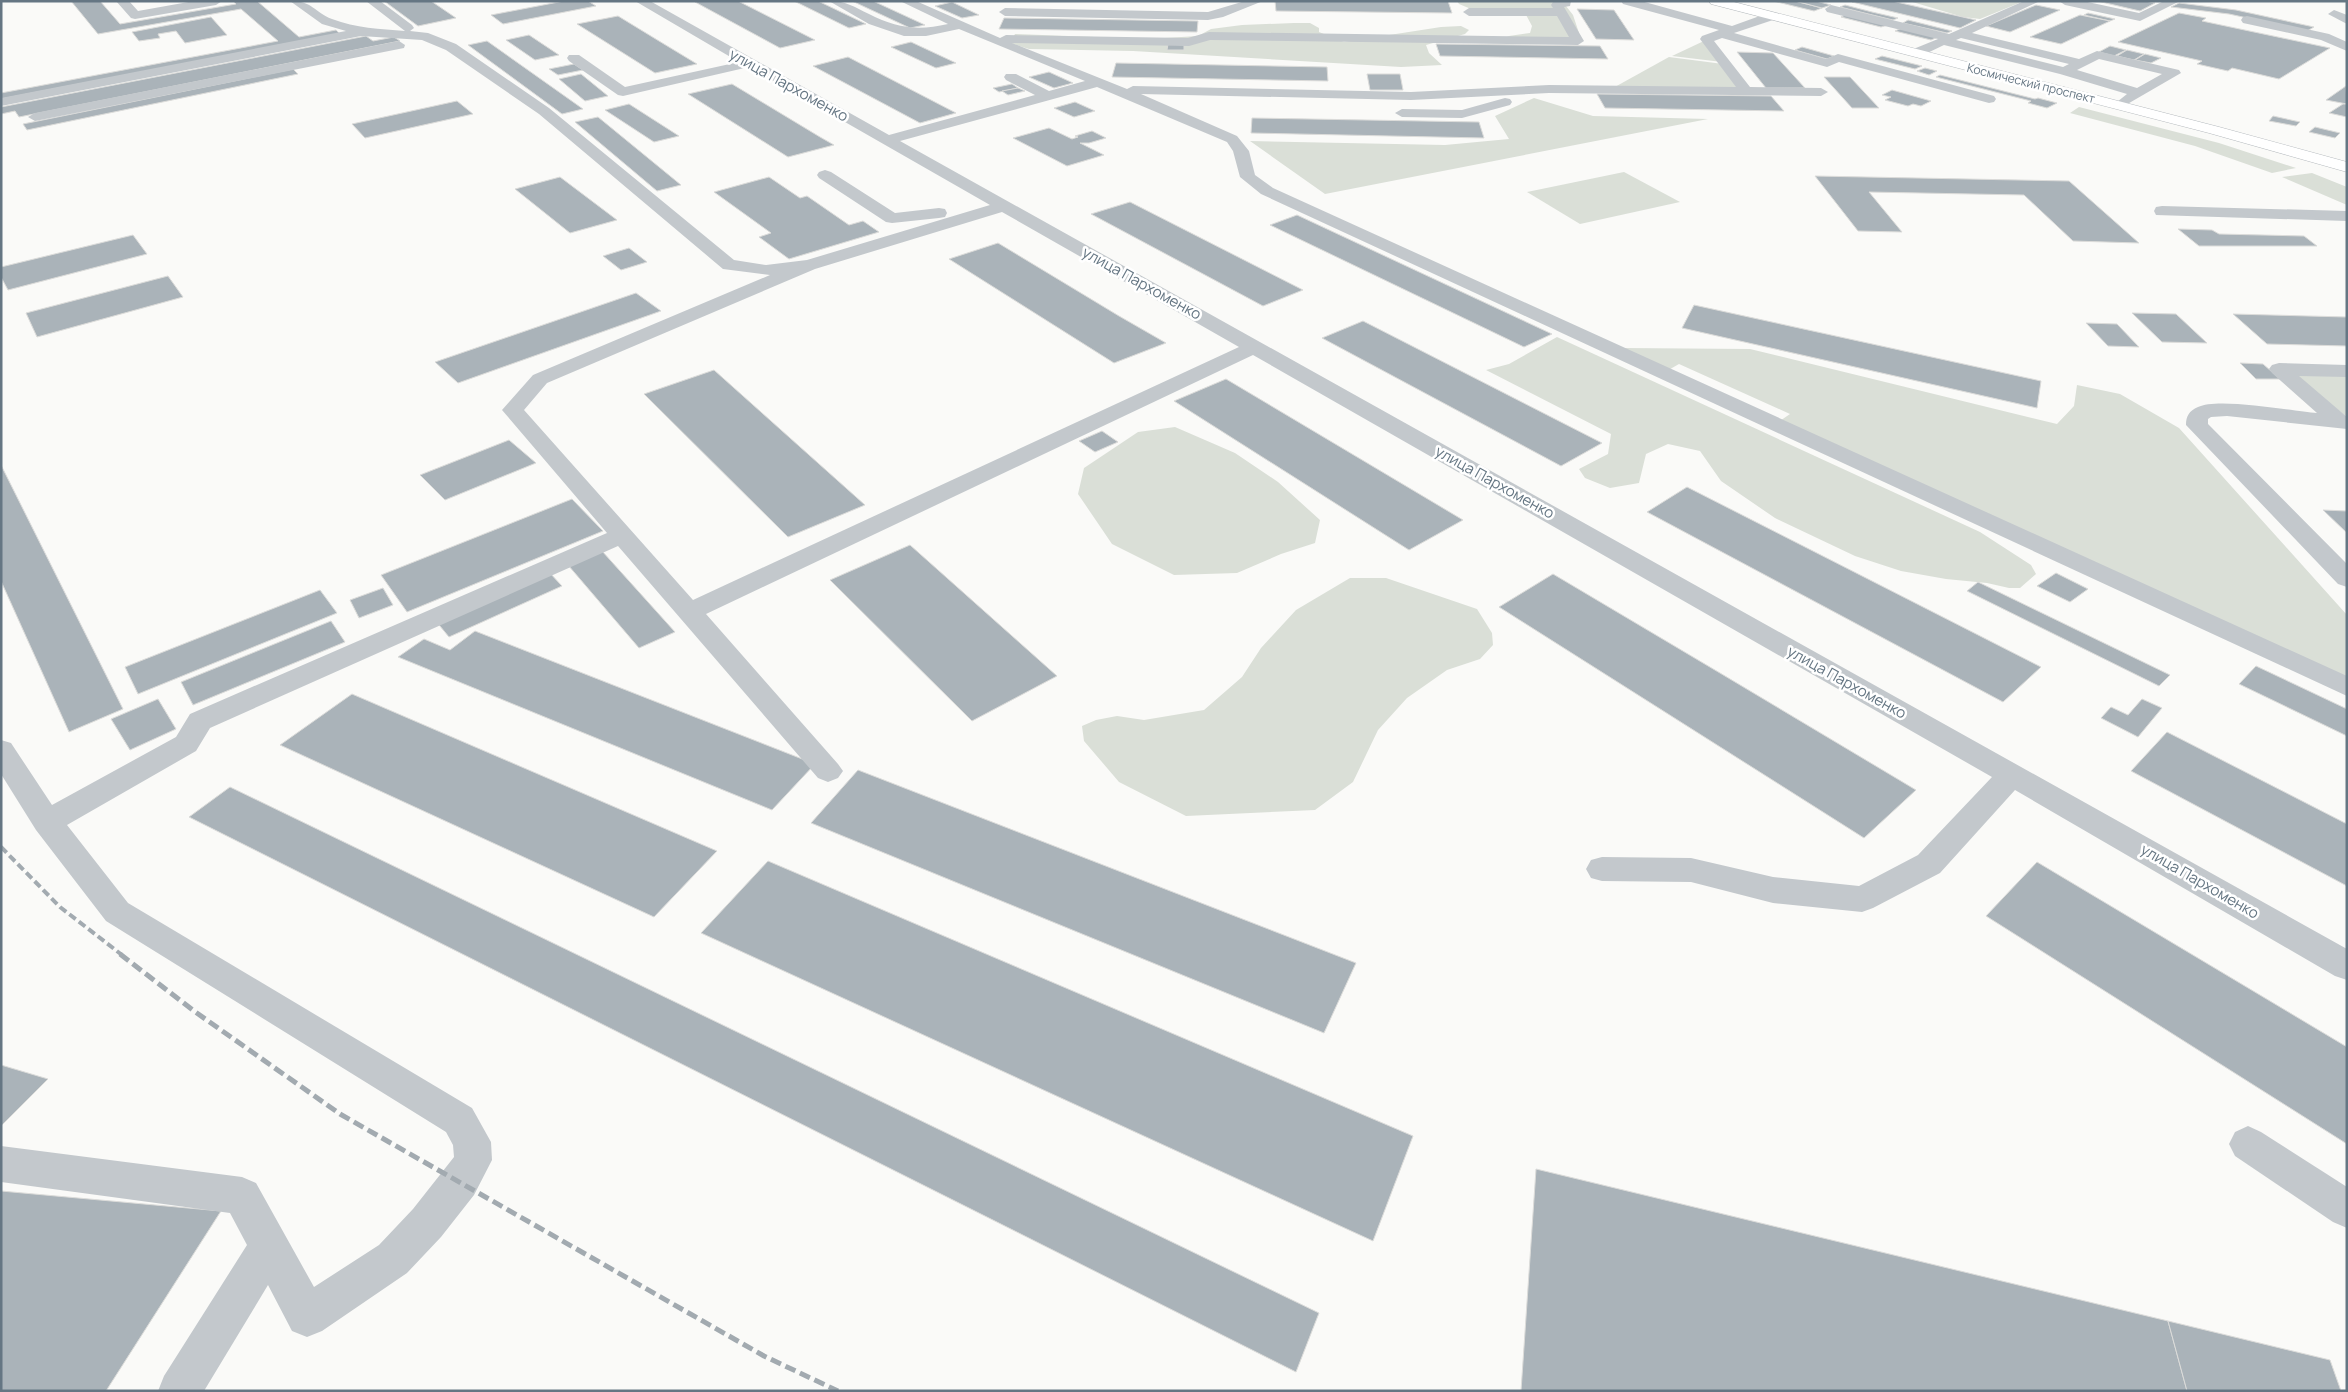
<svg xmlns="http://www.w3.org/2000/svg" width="2348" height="1392" font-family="Manrope,sans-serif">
<rect width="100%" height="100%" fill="#fafaf8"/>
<g fill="#dadfd7">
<path d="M 1457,1 L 1571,1 L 1566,6 L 1573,15 L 1579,33 L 1565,43 L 1497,41 L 1509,36 L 1530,33 L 1532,26 L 1525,13 L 1471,9 L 1459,4 Z"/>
<path d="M 1909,1 L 2024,1 L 1980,19 L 1963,17 Z"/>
<path d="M 1294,23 L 1310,23 L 1319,28 L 1319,32 L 1344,42 L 1441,27 L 1461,26 L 1469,30 L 1465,34 L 1426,45 L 1429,53 L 1442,65 L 1401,67 L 1133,51 L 1029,49 L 1010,43 L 1015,34 L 1148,39 L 1198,36 L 1211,29 L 1242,25 Z"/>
<path d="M 1706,40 L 1722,62 L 1672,56 Z"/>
<path d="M 1669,57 L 1723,64 L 1740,89 L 1613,88 Z"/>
<path d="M 1534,98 L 1593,116 L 1708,119 L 1325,194 L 1250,141 L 1445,145 L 1509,139 L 1495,116 Z"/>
<path d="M 2079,107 L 2219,143 L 2296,168 L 2272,173 L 2195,146 L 2070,113 Z"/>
<path d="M 1624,172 L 1680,202 L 1580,224 L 1527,192 Z"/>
<path d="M 2312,173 L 2347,187 L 2347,205 L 2282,177 Z"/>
<path d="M 1557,337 L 1980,532 L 2031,565 L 2036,574 L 2020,588 L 2009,588 L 1987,583 L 1946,579 L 1901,571 L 1855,556 L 1775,518 L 1721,481 L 1700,451 L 1668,444 L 1646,454 L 1639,483 L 1610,488 L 1585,478 L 1579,469 L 1608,454 L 1611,434 L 1486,370 L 1509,364 Z"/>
<path d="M 1624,348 L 1750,349 L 2057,424 L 2074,406 L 2077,385 L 2120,394 L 2179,428 L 2347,615 L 2347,681 L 1777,423 L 1790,414 L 1679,364 L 1665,372 Z"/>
<path d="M 2292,374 L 2347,375 L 2347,417 Z"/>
<path d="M 1175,427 L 1235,453 L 1278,482 L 1320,520 L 1315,543 L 1281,554 L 1237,573 L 1174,575 L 1112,544 L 1078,494 L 1084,468 L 1138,432 Z"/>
<path d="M 1350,578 L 1386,578 L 1477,609 L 1492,633 L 1493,645 L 1480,659 L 1447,670 L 1407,698 L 1378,730 L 1353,782 L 1315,810 L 1186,816 L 1119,782 L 1084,741 L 1082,726 L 1096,720 L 1117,716 L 1144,720 L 1204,710 L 1242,677 L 1261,648 L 1296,610 Z"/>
</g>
<g fill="#aab3b9" stroke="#dcdcda">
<path d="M 71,1 L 100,1 L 120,24 L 236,4 L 234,2 L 235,1 L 257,1 L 299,37 L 336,30 L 340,34 L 1,99 L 1,93 L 278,41 L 241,9 L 98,34 Z"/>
<path d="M 384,1 L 431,1 L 456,18 L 418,26 Z"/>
<path d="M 564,1 L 588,1 L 596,6 L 503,24 L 491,15 Z"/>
<path d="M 701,1 L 738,1 L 815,40 L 780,48 L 695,2 Z"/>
<path d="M 794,1 L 818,1 L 866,24 L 849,28 Z"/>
<path d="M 852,1 L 873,1 L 925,25 L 910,28 Z"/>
<path d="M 1275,1 L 1448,1 L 1452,13 L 1276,11 Z"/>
<path d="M 1773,1 L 1795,1 L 1822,8 L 1814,11 Z"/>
<path d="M 1795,1 L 1816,1 L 1831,5 L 1822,8 Z"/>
<path d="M 1855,1 L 1892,1 L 1976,20 L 1960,28 L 1852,2 Z"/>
<path d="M 2097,1 L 2145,1 L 2155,3 L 2140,11 Z"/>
<path d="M 952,2 L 979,15 L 962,18 L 935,6 Z"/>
<path d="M 2179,3 L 2236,10 L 2314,27 L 2307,31 L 2229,14 L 2171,7 Z"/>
<path d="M 1845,5 L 1872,12 L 1898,18 L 1893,20 L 1840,7 Z"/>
<path d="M 2036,5 L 2060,10 L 2010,32 L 1986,26 Z"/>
<path d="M 1577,9 L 1614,10 L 1634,40 L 1596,39 Z"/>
<path d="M 2088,13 L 2115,19 L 2110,21 L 2084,15 Z"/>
<path d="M 2179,13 L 2206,18 L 2202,21 L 2330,48 L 2279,79 L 2232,68 L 2228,71 L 2219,69 L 2197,64 L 2202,61 L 2118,42 Z"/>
<path d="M 1848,14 L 1888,25 L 1881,27 L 1841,17 Z"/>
<path d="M 2080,15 L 2110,21 L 2061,44 L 2030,37 Z"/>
<path d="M 618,16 L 659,41 L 697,64 L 655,73 L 577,24 Z"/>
<path d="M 211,17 L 227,35 L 185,43 L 176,31 L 158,34 L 160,38 L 139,41 L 132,32 Z"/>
<path d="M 1004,18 L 1198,21 L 1197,32 L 999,29 Z"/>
<path d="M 1908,20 L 1952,31 L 1947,33 L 1903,23 Z"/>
<path d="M 1902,28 L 1938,37 L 1931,40 L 1895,31 Z"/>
<path d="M 529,35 L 559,55 L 535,60 L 506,40 Z"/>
<path d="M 366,36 L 373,41 L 394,37 L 400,41 L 19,117 L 15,111 L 1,114 L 1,107 Z"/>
<path d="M 487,41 L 583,109 L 562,114 L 468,45 Z"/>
<path d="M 911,42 L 956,63 L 936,68 L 891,47 Z"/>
<path d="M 1168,44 L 1184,45 L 1184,50 L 1167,50 Z"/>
<path d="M 1436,44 L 1600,46 L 1608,59 L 1440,56 Z"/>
<path d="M 2110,46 L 2126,50 L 2114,56 L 2099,52 Z"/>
<path d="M 1802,47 L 1834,56 L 1827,59 L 1795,50 Z"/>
<path d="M 2127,50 L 2144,54 L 2134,60 L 2117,56 Z"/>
<path d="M 1737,52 L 1773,53 L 1805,88 L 1766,88 Z"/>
<path d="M 2145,54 L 2161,58 L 2151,63 L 2135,60 Z"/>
<path d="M 1882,56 L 1922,66 L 1915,69 L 1875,59 Z"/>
<path d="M 848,57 L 956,113 L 920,123 L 813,66 Z"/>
<path d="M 1116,63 L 1327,67 L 1328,81 L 1112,77 Z"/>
<path d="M 574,64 L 583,70 L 558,75 L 549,69 Z"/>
<path d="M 1925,68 L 1937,71 L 1929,75 L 1917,71 Z"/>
<path d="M 293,69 L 298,74 L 27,130 L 23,124 Z"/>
<path d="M 1049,72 L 1073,83 L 1054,88 L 1029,77 Z"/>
<path d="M 581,74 L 608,96 L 585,101 L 559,79 Z"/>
<path d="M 1367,74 L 1400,74 L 1403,90 L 1370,90 Z"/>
<path d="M 1940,75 L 2035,99 L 2038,98 L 2057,103 L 2047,108 L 2028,103 L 2031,101 L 1936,77 Z"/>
<path d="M 1824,77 L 1850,77 L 1879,108 L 1852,108 Z"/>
<path d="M 732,84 L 820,137 L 834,145 L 788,157 L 688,94 Z"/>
<path d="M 1012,84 L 1018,88 L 999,92 L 993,88 Z"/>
<path d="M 2346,86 L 2347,104 L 2326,100 Z"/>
<path d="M 1018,88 L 1025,91 L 1008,95 L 1002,91 Z"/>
<path d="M 1892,90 L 1931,101 L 1921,106 L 1913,104 L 1908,106 L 1885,100 L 1891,97 L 1882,95 Z"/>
<path d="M 1597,94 L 1771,96 L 1784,111 L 1605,108 Z"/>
<path d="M 457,101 L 473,114 L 365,138 L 352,124 Z"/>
<path d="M 1075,102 L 1095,111 L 1074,117 L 1054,108 Z"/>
<path d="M 629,104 L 679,136 L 654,142 L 605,110 Z"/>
<path d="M 2343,104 L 2347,104 L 2347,117 L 2329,113 Z"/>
<path d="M 2273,116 L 2300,122 L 2296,126 L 2269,121 Z"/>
<path d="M 598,117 L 681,185 L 657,191 L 575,122 Z"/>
<path d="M 1252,118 L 1479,122 L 1484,138 L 1251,133 Z"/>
<path d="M 2315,127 L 2340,133 L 2335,138 L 2309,132 Z"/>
<path d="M 1049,128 L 1072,139 L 1078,137 L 1075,136 L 1092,131 L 1106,138 L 1089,143 L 1080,143 L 1104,155 L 1067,166 L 1013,138 Z"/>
<path d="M 1815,176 L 2069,181 L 2139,243 L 2073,241 L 2024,195 L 1869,192 L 1902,232 L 1858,231 Z"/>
<path d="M 560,177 L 617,220 L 570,233 L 515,189 Z"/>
<path d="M 769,177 L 800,198 L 807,196 L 849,225 L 863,221 L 879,232 L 789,259 L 759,237 L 771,233 L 714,192 Z"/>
<path d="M 1130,202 L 1303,290 L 1263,306 L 1091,214 Z"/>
<path d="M 1297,215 L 1552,334 L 1524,347 L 1270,225 Z"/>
<path d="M 2178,229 L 2212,230 L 2219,234 L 2304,236 L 2317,246 L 2199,246 Z"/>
<path d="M 133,235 L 147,254 L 8,290 L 1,277 L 1,267 Z"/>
<path d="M 998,243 L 1119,316 L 1166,343 L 1114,363 L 949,259 Z"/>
<path d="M 629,248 L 647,262 L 621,270 L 603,256 Z"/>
<path d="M 168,276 L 183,297 L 37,337 L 26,313 Z"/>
<path d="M 636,293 L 661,311 L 458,383 L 435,362 Z"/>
<path d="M 1694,305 L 2041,381 L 2037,408 L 1682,328 Z"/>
<path d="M 2132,313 L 2176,314 L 2207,343 L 2162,342 Z"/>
<path d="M 2233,314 L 2347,317 L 2347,346 L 2267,344 Z"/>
<path d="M 1363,321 L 1602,443 L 1561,466 L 1322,338 Z"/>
<path d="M 2086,323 L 2117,324 L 2139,347 L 2108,346 Z"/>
<path d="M 2240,363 L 2263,364 L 2280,379 L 2256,379 Z"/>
<path d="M 714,370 L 865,505 L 788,537 L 644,394 Z"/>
<path d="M 1226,379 L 1421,495 L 1463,520 L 1409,550 L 1174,401 Z"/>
<path d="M 1102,431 L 1118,442 L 1095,452 L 1079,441 Z"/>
<path d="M 509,440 L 536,463 L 445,500 L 420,475 Z"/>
<path d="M 1,465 L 123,709 L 69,732 L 1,581 Z"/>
<path d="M 1687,487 L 2041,667 L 2003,702 L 1647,512 Z"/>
<path d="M 572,499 L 603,531 L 407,612 L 381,575 Z"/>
<path d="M 2323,510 L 2347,511 L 2347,533 Z"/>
<path d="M 910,545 L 1057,676 L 972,721 L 830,580 Z"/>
<path d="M 602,551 L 675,632 L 639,648 L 568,565 Z"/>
<path d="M 548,571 L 562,586 L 449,637 L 435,620 Z"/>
<path d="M 2056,573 L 2088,589 L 2070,602 L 2037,586 Z"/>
<path d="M 1553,574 L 1725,676 L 1916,790 L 1864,838 L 1499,607 Z"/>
<path d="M 1978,582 L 2170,675 L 2159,686 L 1967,591 Z"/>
<path d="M 383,588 L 393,605 L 359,618 L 350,600 Z"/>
<path d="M 320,590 L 337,613 L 138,694 L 125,667 Z"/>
<path d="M 331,621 L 345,642 L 193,705 L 181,682 Z"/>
<path d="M 475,631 L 815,764 L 772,810 L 398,657 L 424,639 L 450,650 Z"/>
<path d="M 2256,666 L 2347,709 L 2347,736 L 2239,684 Z"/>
<path d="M 352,694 L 717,851 L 654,917 L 280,745 Z"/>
<path d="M 158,699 L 176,729 L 130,750 L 111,719 Z"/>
<path d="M 2142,699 L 2162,708 L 2138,737 L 2101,718 L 2111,707 L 2128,715 Z"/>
<path d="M 2167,732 L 2347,824 L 2347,886 L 2131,771 Z"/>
<path d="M 858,770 L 1356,963 L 1324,1033 L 811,823 Z"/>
<path d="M 230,787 L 1319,1313 L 1296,1372 L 189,817 Z"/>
<path d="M 768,861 L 1413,1136 L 1373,1241 L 701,933 Z"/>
<path d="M 2037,862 L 2347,1047 L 2347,1144 L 1986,916 Z"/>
<path d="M 1,1065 L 48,1079 L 1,1126 Z"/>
<path d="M 1536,1169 L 2168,1321 L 2187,1391 L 1521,1391 Z"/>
<path d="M 1,1191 L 221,1211 L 106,1391 L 1,1391 Z"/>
<path d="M 2168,1321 L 2330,1360 L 2341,1391 L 2187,1391 Z"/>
</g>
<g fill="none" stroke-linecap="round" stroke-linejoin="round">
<defs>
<path id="major" d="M 1709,1 L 1730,1 L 2219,127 L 2347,162 L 2347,172 L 2209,133 L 1711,4 Z"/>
</defs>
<use href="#major" stroke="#b5babe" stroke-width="1"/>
<g fill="#c3c8cc" fill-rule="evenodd">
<path d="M 116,1 L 129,1 L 138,11 L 194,1 L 222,1 L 216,5 L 135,19 L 131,18 Z"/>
<path d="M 290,1 C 313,1 314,12 332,19 C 356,28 380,29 405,31 L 366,1 L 380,1 L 412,25 L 414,28 L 410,31 L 428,33 L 456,44 L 549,108 L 734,260 L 766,265 L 807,260 L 990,205 L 749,67 L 623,96 L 618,95 L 569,61 L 567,58 L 569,55 L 579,55 L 625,87 L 739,62 L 635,1 L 650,1 L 889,135 L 1035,95 L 1006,80 L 1004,77 L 1006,74 L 1016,74 L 1049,91 L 1085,81 L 959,29 L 926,36 L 904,36 L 869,24 L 829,1 C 847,1 854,7 869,14 C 896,28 918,31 948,24 L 900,1 L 916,1 L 1000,38 L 1006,35 L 1188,38 L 1209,32 L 1569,37 L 1557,16 L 1469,16 L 1463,12 L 1469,8 L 1553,8 L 1551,5 L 1553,2 L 1571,1 L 1570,6 L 1564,7 L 1584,41 L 1578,45 L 1210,40 L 1189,46 L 1012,43 L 1127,89 L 1133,86 L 1411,92 L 1549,85 L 1736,87 L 1700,39 L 1702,36 L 1719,30 L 1623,4 L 1621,1 L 1641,1 L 1732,26 L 1768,13 L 1776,13 L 1778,16 L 1776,19 L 1734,33 L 1826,59 L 1838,54 L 1994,96 L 1996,99 L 1994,102 L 1989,103 L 1839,62 L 1827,67 L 1722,38 L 1714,41 L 1750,87 L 1821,88 L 1828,92 L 1821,96 L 1549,93 L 1411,100 L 1141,94 L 1237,136 L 1249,151 L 1255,175 L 1273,188 L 2347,676 L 2347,696 L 1261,194 L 1240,177 L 1233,151 L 1227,142 L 1097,87 L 900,141 L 2347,949 L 2347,980 L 2335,976 L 2015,790 L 1940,873 L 1873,908 L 1862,912 L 1773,903 L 1691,882 L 1602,881 L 1591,878 L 1586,869 L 1591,860 L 1602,857 L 1691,858 L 1773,877 L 1859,886 L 1918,855 L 1992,777 L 1253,355 L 706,614 L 838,764 L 843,771 L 838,778 L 828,782 L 818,778 L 618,546 L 210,728 L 196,751 L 67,825 L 128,903 L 472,1108 L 491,1142 L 492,1160 L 474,1195 L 441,1237 L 407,1273 L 322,1331 L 307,1337 L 292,1331 L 268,1285 L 204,1391 L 158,1391 L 164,1376 L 247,1245 L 230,1213 L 1,1182 L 1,1146 L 242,1177 L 256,1183 L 314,1287 L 379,1245 L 413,1209 L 454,1157 L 453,1145 L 446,1132 L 106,921 L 36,830 L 1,774 L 1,740 L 11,743 L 52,805 L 176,737 L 190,714 L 607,533 L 502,410 L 533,375 L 770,275 L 723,269 L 539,114 L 446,50 L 422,40 L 361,36 L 1,106 L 1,98 L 346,31 L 322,24 ZM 1002,212 L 1239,347 L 693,600 L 524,410 L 547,383 L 815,269 Z"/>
<path d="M 1245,1 L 1263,1 L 1223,17 L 1208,20 L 1005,16 L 999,12 L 1005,8 L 1208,12 Z"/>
<path d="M 2024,1 L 2040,1 L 1972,33 L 2079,59 L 2097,51 L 2179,70 L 2181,73 L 2124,106 L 2117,102 L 2127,94 L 2060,74 L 1944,45 L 1921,56 L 1911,56 L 1910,53 L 1911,50 L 1938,39 L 1827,12 L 1825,9 L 1831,5 L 1949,34 ZM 1961,38 L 2069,64 L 2063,67 L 1956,40 ZM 2099,59 L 2162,74 L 2137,88 L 2077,70 Z"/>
<path d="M 2059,1 L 2083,1 L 2139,13 L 2164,1 L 2178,2 L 2140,21 L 2065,5 Z"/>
<path d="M 2334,10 L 2347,15 L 2347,24 L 2328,14 Z"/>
<path d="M 2247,16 L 2329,34 L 2347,42 L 2347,51 L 2321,40 L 2243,23 L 2241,20 L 2243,17 Z"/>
<path d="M 399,41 L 405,45 L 404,48 L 35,121 L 28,117 L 35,113 Z"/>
<path d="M 1505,98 L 1510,99 L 1512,102 L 1510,105 L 1462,118 L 1402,117 L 1395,113 L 1402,109 L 1462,110 Z"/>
<path d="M 825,170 L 831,172 L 895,213 L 939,208 L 945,209 L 947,213 L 945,217 L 939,218 L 892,223 L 886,222 L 819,178 L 817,175 L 819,172 Z"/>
<path d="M 2162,206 L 2347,211 L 2347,221 L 2156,215 L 2154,211 L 2156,207 Z"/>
<path d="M 2279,363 L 2347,365 L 2347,377 L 2299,376 L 2347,417 L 2347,429 L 2227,416 L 2211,417 L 2208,419 L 2208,424 L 2347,564 L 2347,587 L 2338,584 L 2186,425 C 2186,416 2189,411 2198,407 C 2218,397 2291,411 2317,413 L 2272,373 L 2269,369 L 2272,365 Z"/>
<path d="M 2248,1126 L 2261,1132 L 2347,1187 L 2347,1228 L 2333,1222 L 2235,1156 L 2229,1144 L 2235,1132 Z"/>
</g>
<use href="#major" fill="#fff" fill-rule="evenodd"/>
<path stroke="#a2aab0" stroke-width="4" stroke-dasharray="8 4" stroke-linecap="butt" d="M 1,847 L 60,907 L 122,955"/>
<path stroke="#a2aab0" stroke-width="5" stroke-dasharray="11 5" stroke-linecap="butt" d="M 120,954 L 194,1011 L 340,1114 L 764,1356 L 838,1391"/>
</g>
<g text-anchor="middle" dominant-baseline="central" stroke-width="5" stroke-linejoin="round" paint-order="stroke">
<g font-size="12" fill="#657683" stroke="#fff">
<text transform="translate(2031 83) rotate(14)">Космический проспект</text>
</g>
<g font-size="15" fill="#657683" stroke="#fff">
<text transform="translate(789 85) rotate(29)">улица Пархоменко</text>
<text transform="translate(1142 283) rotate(29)">улица Пархоменко</text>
<text transform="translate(1495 482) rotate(29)">улица Пархоменко</text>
<text transform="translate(1847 682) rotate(29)">улица Пархоменко</text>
<text transform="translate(2200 881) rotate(30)">улица Пархоменко</text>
</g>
</g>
<rect width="2348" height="1392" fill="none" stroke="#657683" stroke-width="5"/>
</svg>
